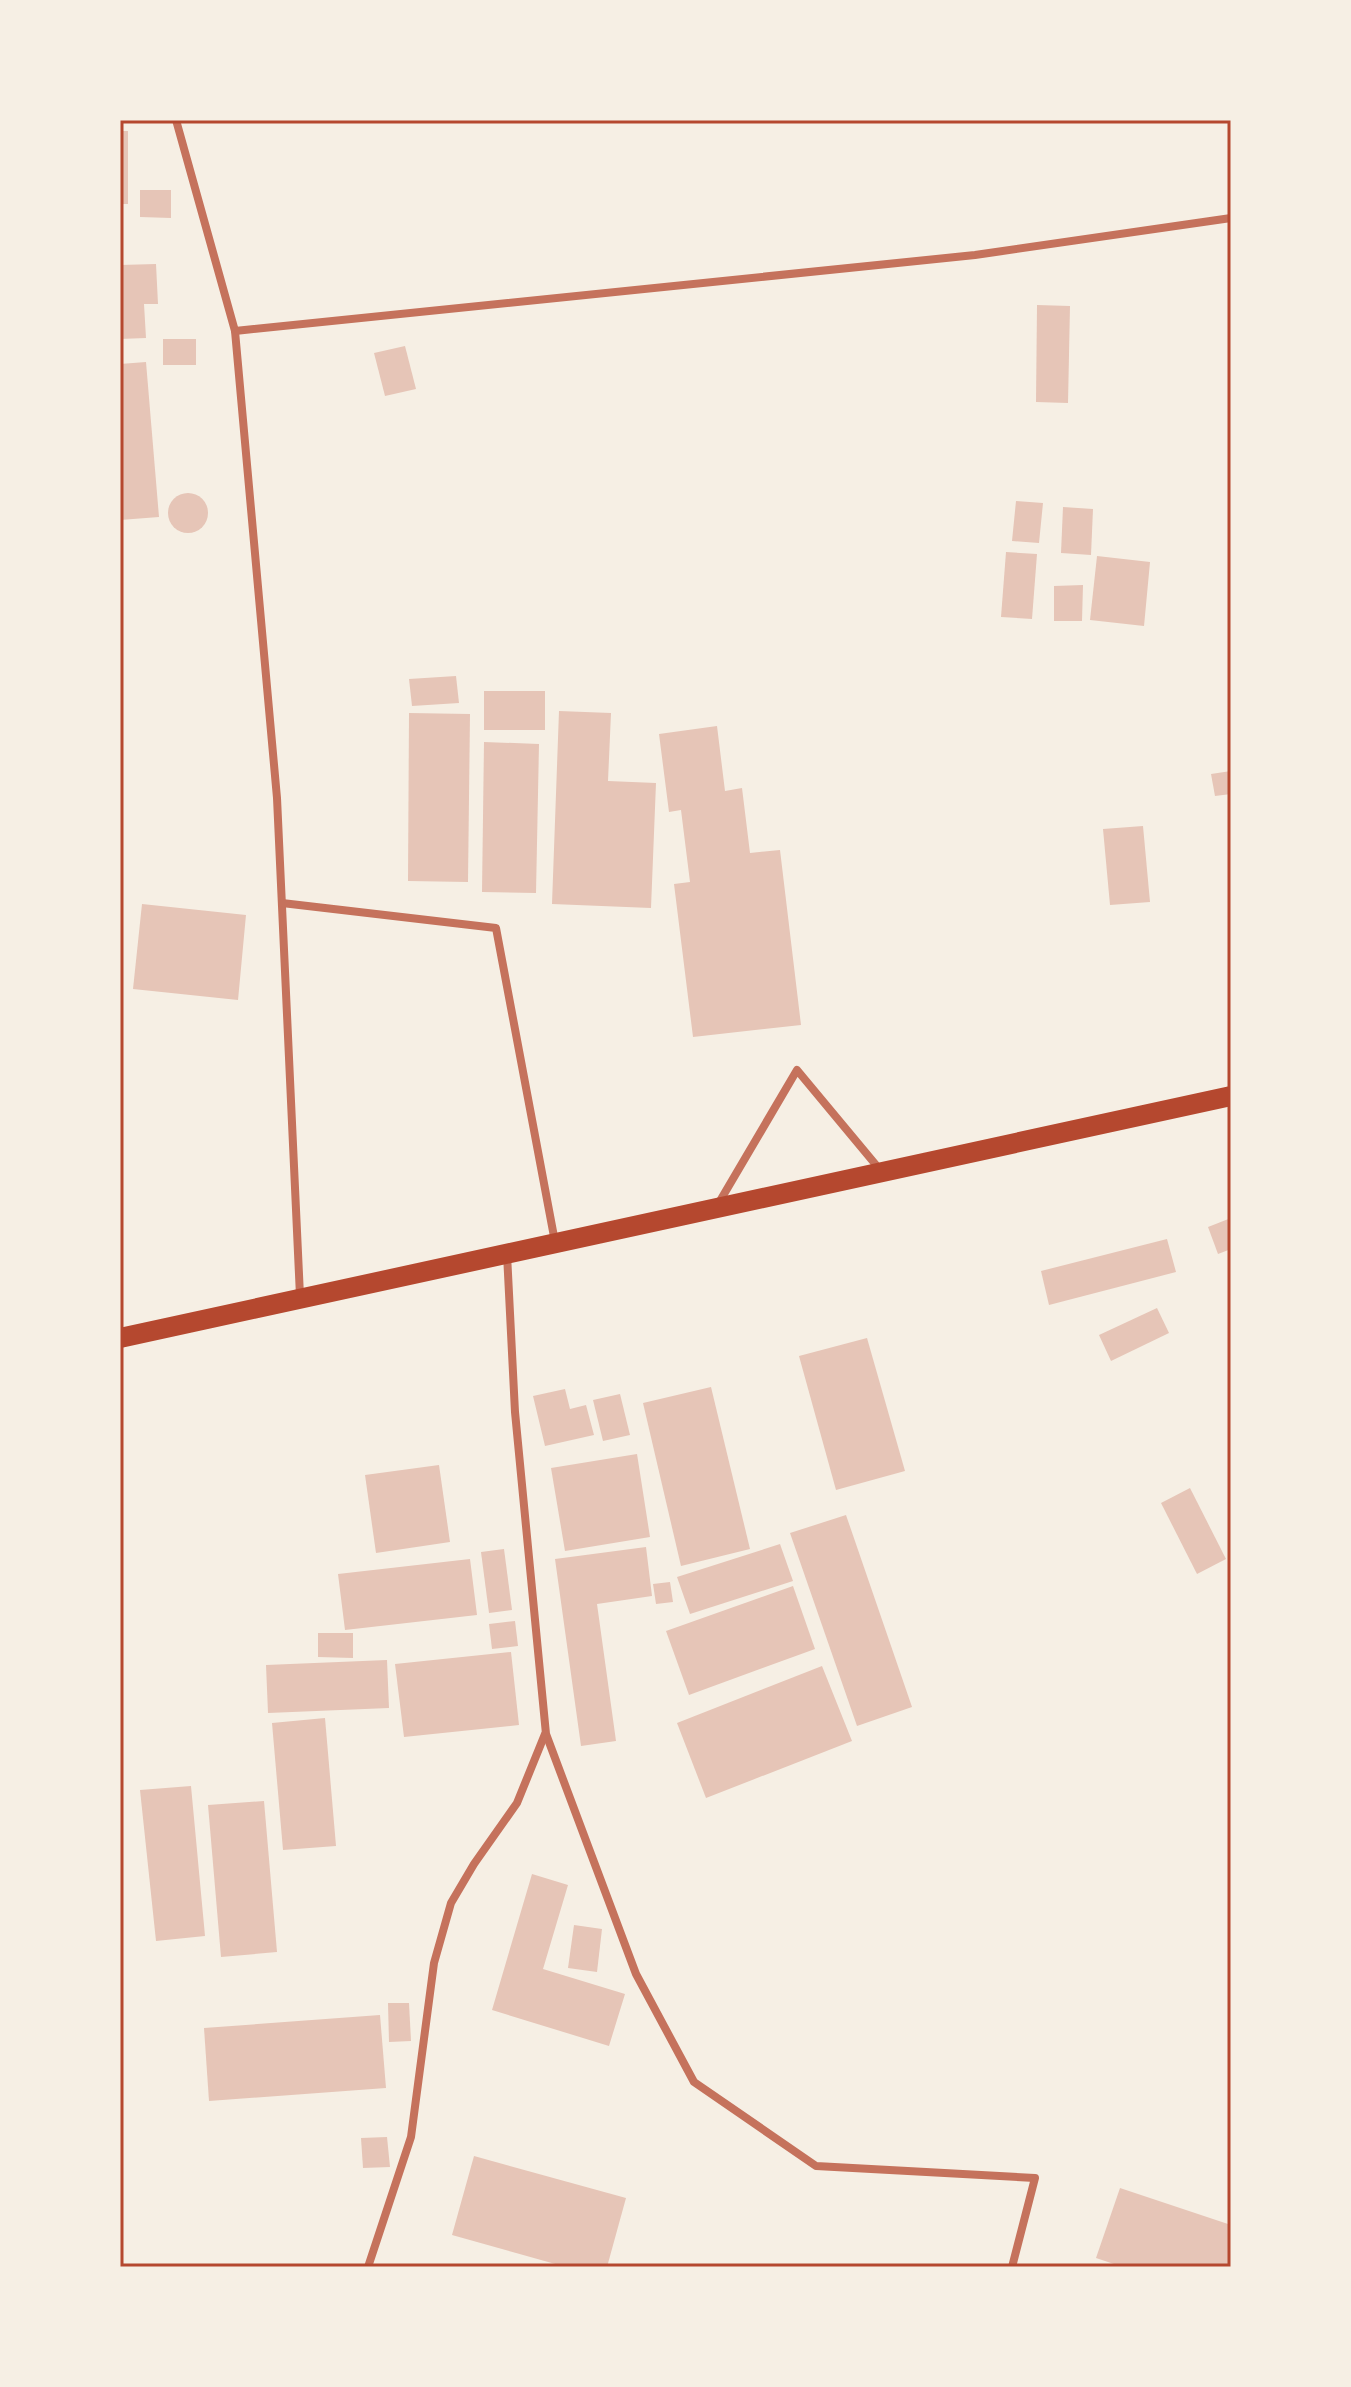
<svg xmlns="http://www.w3.org/2000/svg" width="1351" height="2387" font-family="Manrope,sans-serif">
<rect width="100%" height="100%" fill="#f6efe4"/>
<g fill="#e6c5b7">
<rect x="120" y="131" width="8" height="73"/>
<path d="M 140,190 L 171,190 L 171,218 L 140,217 Z"/>
<path d="M 156,264 L 158,304 L 144,304 L 146,338 L 120,339 L 120,265 Z"/>
<path d="M 1037,305 L 1070,306 L 1068,403 L 1036,402 Z"/>
<rect x="163" y="339" width="33" height="26"/>
<path d="M 405,346 L 416,389 L 385,396 L 374,353 Z"/>
<path d="M 146,362 L 159,517 L 120,520 L 120,364 Z"/>
<circle cx="188" cy="513" r="20"/>
<path d="M 1016,501 L 1043,503 L 1039,543 L 1012,541 Z"/>
<path d="M 1063,507 L 1093,509 L 1091,555 L 1061,553 Z"/>
<path d="M 1006,552 L 1037,554 L 1032,619 L 1001,617 Z"/>
<path d="M 1097,556 L 1150,562 L 1144,626 L 1090,620 Z"/>
<path d="M 1083,585 L 1082,621 L 1054,621 L 1054,586 Z"/>
<path d="M 456,676 L 459,703 L 412,706 L 409,679 Z"/>
<rect x="484" y="691" width="61" height="39"/>
<path d="M 559,711 L 611,713 L 608,781 L 656,783 L 651,908 L 552,904 Z"/>
<path d="M 409,713 L 470,714 L 468,882 L 408,881 Z"/>
<path d="M 717,726 L 725,791 L 742,788 L 750,853 L 780,850 L 801,1025 L 693,1037 L 674,884 L 690,882 L 681,810 L 669,812 L 659,734 Z"/>
<path d="M 484,742 L 539,744 L 536,893 L 482,892 Z"/>
<path d="M 1231,771 L 1231,794 L 1215,796 L 1211,774 Z"/>
<path d="M 1143,826 L 1150,902 L 1110,905 L 1103,829 Z"/>
<path d="M 142,904 L 246,915 L 238,1000 L 133,989 Z"/>
<path d="M 1231,1218 L 1231,1249 L 1218,1254 L 1208,1227 Z"/>
<path d="M 1167,1239 L 1176,1272 L 1049,1305 L 1041,1271 Z"/>
<path d="M 1157,1308 L 1169,1333 L 1111,1361 L 1099,1335 Z"/>
<path d="M 867,1338 L 905,1471 L 836,1490 L 799,1356 Z"/>
<path d="M 711,1387 L 750,1549 L 681,1566 L 643,1403 Z"/>
<path d="M 565,1389 L 570,1409 L 586,1405 L 594,1435 L 545,1446 L 533,1396 Z"/>
<path d="M 620,1394 L 630,1435 L 603,1441 L 593,1400 Z"/>
<path d="M 637,1454 L 650,1537 L 565,1551 L 551,1468 Z"/>
<path d="M 439,1465 L 450,1542 L 376,1553 L 365,1475 Z"/>
<path d="M 1190,1488 L 1226,1559 L 1197,1574 L 1161,1503 Z"/>
<path d="M 846,1515 L 912,1707 L 857,1726 L 790,1533 Z"/>
<path d="M 780,1544 L 793,1581 L 690,1614 L 677,1577 Z"/>
<path d="M 646,1547 L 652,1596 L 597,1604 L 616,1741 L 581,1746 L 555,1559 Z"/>
<path d="M 504,1549 L 512,1610 L 489,1613 L 481,1552 Z"/>
<path d="M 470,1559 L 477,1615 L 345,1630 L 338,1574 Z"/>
<path d="M 670,1582 L 673,1602 L 656,1604 L 653,1584 Z"/>
<path d="M 793,1586 L 815,1649 L 689,1695 L 666,1631 Z"/>
<path d="M 515,1621 L 518,1646 L 492,1649 L 489,1624 Z"/>
<path d="M 318,1633 L 353,1633 L 353,1658 L 318,1657 Z"/>
<path d="M 511,1652 L 519,1725 L 404,1737 L 395,1664 Z"/>
<path d="M 387,1660 L 389,1708 L 268,1713 L 266,1665 Z"/>
<path d="M 822,1666 L 852,1741 L 706,1798 L 677,1723 Z"/>
<path d="M 325,1718 L 336,1846 L 283,1850 L 272,1723 Z"/>
<path d="M 191,1786 L 205,1936 L 156,1941 L 140,1790 Z"/>
<path d="M 264,1801 L 277,1952 L 221,1957 L 208,1805 Z"/>
<path d="M 532,1874 L 568,1885 L 543,1969 L 625,1994 L 609,2046 L 492,2010 Z"/>
<path d="M 574,1925 L 602,1929 L 597,1972 L 568,1968 Z"/>
<path d="M 388,2003 L 409,2003 L 411,2041 L 389,2042 Z"/>
<path d="M 380,2015 L 386,2088 L 209,2101 L 204,2028 Z"/>
<path d="M 387,2137 L 390,2167 L 363,2168 L 361,2138 Z"/>
<path d="M 474,2156 L 626,2198 L 607,2267 L 566,2267 L 452,2235 Z"/>
<path d="M 1120,2188 L 1231,2225 L 1231,2267 L 1123,2267 L 1096,2258 Z"/>
</g>
<g fill="none" stroke-linecap="round" stroke-linejoin="round">
<g stroke="#c5725c" stroke-width="8">
<path d="M 176,120 L 235,331 L 975,255 L 1231,218"/>
<path d="M 235,331 L 277,798 L 300,1296"/>
<path d="M 282,903 L 496,928 L 555,1242"/>
<path d="M 717,1206 L 797,1070 L 881,1171"/>
<path d="M 507,1254 L 515,1412 L 546,1734 L 636,1974 L 694,2082 L 816,2166 L 1035,2178 L 1012,2267"/>
<path d="M 368,2267 L 411,2137 L 434,1963 L 451,1903 L 474,1864 L 517,1803 L 545,1734"/>
</g>
<path stroke="#b5482f" stroke-width="20" d="M 120,1338 L 1231,1096"/>
</g>
<rect width="1351" height="2387" fill="none" stroke="#f6efe4" stroke-width="244"/>
<rect x="122" y="122" width="1107" height="2143" fill="none" stroke="#b5482f" stroke-width="3"/>
</svg>
